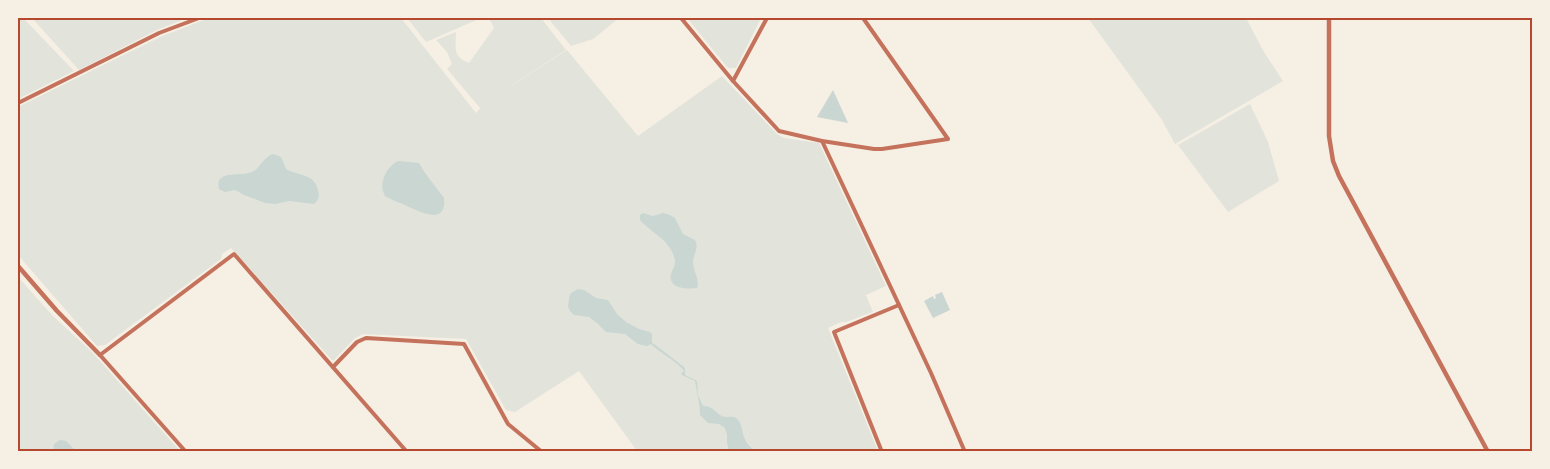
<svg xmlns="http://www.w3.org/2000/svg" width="1550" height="469" font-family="'Asap Condensed',sans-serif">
<rect width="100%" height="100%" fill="#f6efe4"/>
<g fill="#e2e4dc">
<path d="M 18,18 L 23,18 L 74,71 L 18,99 Z"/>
<path d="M 32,18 L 188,18 L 159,29 L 79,70 Z"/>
<path d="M 209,18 L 401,18 L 476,113 L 483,105 L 480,108 L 447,69 L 452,64 L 447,52 L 436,40 L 456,32 C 456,48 452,56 469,63 L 494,28 L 489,18 L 541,18 L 566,50 L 486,102 L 567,50 L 638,136 L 722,76 L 777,134 L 784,138 L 819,143 L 886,286 L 866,295 L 873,312 L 846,322 L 841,322 L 828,328 L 878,451 L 637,451 L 579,371 L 515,412 L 506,410 L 466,339 L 363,334 L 355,338 L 333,361 L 231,248 L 222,254 L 221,259 L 105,345 L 97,346 L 18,255 L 18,107 L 160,37 Z"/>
<path d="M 407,18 L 481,18 L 426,42 Z"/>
<path d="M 548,18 L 619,18 L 593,39 L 571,46 Z"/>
<path d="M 687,18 L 761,18 L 736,68 L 728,68 Z"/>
<path d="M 1088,18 L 1246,18 L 1264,52 L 1283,81 L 1175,144 L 1162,120 Z"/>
<path d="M 1250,104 L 1268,142 L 1279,181 L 1228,212 L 1178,145 Z"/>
<path d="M 18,277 L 52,315 L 92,352 L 180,451 L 18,451 Z"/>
</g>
<g fill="#c9d6d2">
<path d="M 833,90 L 848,123 L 817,117 Z"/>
<path d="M 273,154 L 281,157 L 286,169 C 298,176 314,173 318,190 C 320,196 319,199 314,204 L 289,201 L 275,204 L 265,203 L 244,195 L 235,190 L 225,192 L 219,189 C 214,169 241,177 252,172 C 261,168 263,157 273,154 Z"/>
<path d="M 398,161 L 419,163 L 425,173 L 444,198 C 447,227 418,211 405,205 C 398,202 392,200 386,197 C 377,185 386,167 398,161 Z"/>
<path d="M 643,213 L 653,216 L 663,213 L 670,215 L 675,218 L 683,234 L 695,240 C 700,249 692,255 693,264 C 694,272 700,281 697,288 C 690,289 675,289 672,282 C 667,275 676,268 675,260 C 671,240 651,233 640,220 L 640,215 Z"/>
<path d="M 578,289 L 584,290 L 596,298 L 608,300 L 617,314 L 626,322 L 639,329 L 650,332 L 652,334 L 652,343 L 654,344 L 684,367 L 685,369 L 685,375 L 697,381 L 698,395 L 703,406 C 712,406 713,410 720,415 C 725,419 731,415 736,418 C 746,425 738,441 756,451 L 729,451 L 727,443 L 727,435 L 725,428 L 719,424 L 708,423 L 700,415 C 700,403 697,393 695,381 L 682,375 L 681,374 L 684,371 C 679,363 659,352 651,344 L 647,346 L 638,344 L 625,334 L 606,332 L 597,323 L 589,317 L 574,315 L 570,311 L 568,307 L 569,298 L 571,293 Z"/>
<path d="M 942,292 L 950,310 L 933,318 L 924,301 L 933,296 L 934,299 L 936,298 L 935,295 Z"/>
<path d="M 60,440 L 66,441 L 76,451 L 53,451 L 54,444 Z"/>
</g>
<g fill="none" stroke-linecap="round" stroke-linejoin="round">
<g stroke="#c5725c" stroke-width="4">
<path d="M 681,18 L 733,81 L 779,131 L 822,141 L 874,149 L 882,149 L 948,139 L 863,18"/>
<path d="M 733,81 L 767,18"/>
<path d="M 18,103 L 159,33 L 199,18"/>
<path d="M 822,141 L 931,373 L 965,452"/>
<path d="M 333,367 L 357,342 L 366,338 L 464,344 L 508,424 L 542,452"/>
<path d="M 186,452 L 100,355 L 234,254 L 407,452"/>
<path d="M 882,452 L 834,332 L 899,305"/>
</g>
<g stroke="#c5725c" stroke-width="4.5">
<path d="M 1329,18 L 1329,136 L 1333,161 L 1339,176 L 1488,452"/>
<path d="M 18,266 L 57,311 L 100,355"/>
</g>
</g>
<rect width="1550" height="469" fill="none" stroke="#f6efe4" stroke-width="38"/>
<rect x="19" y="19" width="1512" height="431" fill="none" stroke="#b5482f" stroke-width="2"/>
</svg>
